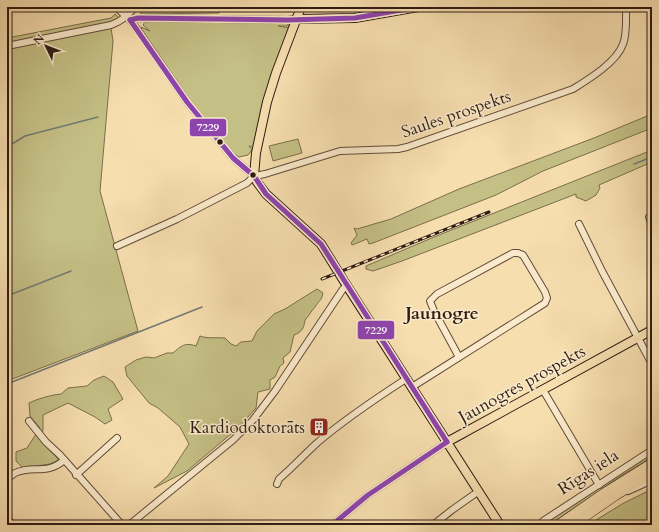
<svg xmlns="http://www.w3.org/2000/svg" width="659" height="532" font-family="Cardo,serif">
<rect width="100%" height="100%" fill="#f7deaf"/>
<filter id="stains"><feTurbulence type="fractalNoise" baseFrequency=".005" numOctaves="4"/><feColorMatrix values="0 0 0 0 .2 0 0 0 0 .09 0 0 0 0 .02 0 0 0 .5 -.17"/></filter>
<radialGradient id="worn" r=".72"><stop offset=".6" stop-color="#630" stop-opacity="0"/><stop offset="1" stop-color="#630" stop-opacity=".3"/></radialGradient>
<g fill="#c4bf85" stroke="#7a6e4c">
<path d="M 146,7 L 219,7 L 219,13 L 140,14 Z"/>
<path d="M 115,14 L 122,21 L 111,28 L 113,41 L 100,191 L 138,331 L 7,381 L 7,38 L 111,18 Z"/>
<path d="M 152,21 L 287,23 L 289,26 L 278,26 L 290,28 L 253,148 L 250,146 L 249,146 L 252,150 L 248,155 L 239,157 L 234,154 L 190,104 L 142,32 L 141,27 L 150,31 L 143,25 C 145,21 148,22 152,21 Z"/>
<path d="M 652,114 L 652,128 L 543,171 L 496,195 L 373,243 L 369,244 L 367,239 L 352,245 L 351,243 L 357,235 L 354,228 L 357,229 L 391,219 L 459,189 L 594,138 Z"/>
<path d="M 298,139 L 302,153 L 273,161 L 269,146 Z"/>
<path d="M 652,150 L 652,162 L 599,185 L 600,188 L 596,195 L 586,201 L 576,197 L 576,194 L 402,261 L 373,271 L 366,269 L 366,266 L 434,237 Z"/>
<path d="M 317,289 L 323,293 C 321,302 319,300 315,307 C 311,311 309,316 305,320 C 304,328 302,332 294,335 L 290,352 L 283,358 L 284,363 L 280,366 L 275,377 L 270,380 L 270,389 L 258,392 L 256,408 L 238,428 L 187,471 L 154,488 L 168,476 L 189,444 L 180,427 L 158,408 L 149,403 L 127,376 L 125,367 L 136,360 L 146,357 L 154,358 L 167,353 L 173,353 C 181,346 185,342 196,346 L 200,336 C 208,339 216,337 225,338 L 231,344 L 236,346 L 241,342 L 252,341 L 257,331 L 274,314 L 285,309 Z"/>
<path d="M 104,376 L 113,382 L 123,399 L 108,409 L 112,420 L 105,424 L 95,417 L 68,403 L 43,415 L 43,431 L 38,437 L 59,460 L 50,464 L 23,468 L 16,461 L 16,452 L 27,448 L 40,428 L 30,416 L 29,403 C 37,399 51,395 61,394 L 68,388 L 87,386 L 94,380 Z"/>
<path d="M 652,453 L 652,457 L 621,476 L 549,525 L 541,525 Z"/>
<path d="M 652,489 L 652,525 L 588,525 L 622,504 Z"/>
</g>
<g fill="none" stroke-linecap="round" stroke-linejoin="round">
<g stroke="#727b73" stroke-width="1.5">
<path d="M 7,147 L 25,136 L 98,117"/>
<path d="M 634,164 L 652,157"/>
<path d="M 7,296 L 71,271"/>
<path d="M 7,384 L 202,307"/>
<path d="M 456,442 L 467,436"/>
</g>
<defs>
<g id="minor">
<path d="M 116,7 L 130,20 L 137,29 L 187,102 L 233,158 L 254,176"/>
<path d="M 130,20 L 138,18 L 288,20 L 296,19"/>
<path d="M 7,46 L 111,25 C 122,21 127,16 135,7"/>
<path d="M 652,215 L 649,217 L 652,226"/>
<path d="M 579,224 L 602,271 L 652,364"/>
<path d="M 117,246 L 177,219 L 247,183 L 254,176 L 265,174 L 340,151 L 398,149 L 407,147 L 573,89 C 589,79 617,62 623,44 C 627,35 626,17 626,7"/>
<path d="M 412,387 L 545,303 L 547,298 L 545,292 L 523,255 L 518,253 L 513,253 L 437,294 L 430,301 L 434,311 L 459,357"/>
<path d="M 543,390 L 599,485"/>
<path d="M 29,421 L 46,442 L 60,455 L 122,525"/>
<path d="M 76,475 L 117,438"/>
<path d="M 7,479 C 10,477 12,475 15,473 C 32,465 47,475 63,461"/>
<path d="M 277,484 L 279,479 C 292,468 304,455 317,443 C 345,419 375,399 406,379"/>
<path d="M 628,491 L 652,480"/>
<path d="M 7,518 L 13,525"/>
<path d="M 543,521 L 652,450"/>
<path d="M 129,525 L 233,440 L 253,420 L 275,391 L 343,289 L 347,286"/>
<path d="M 332,525 L 368,495 L 447,442"/>
<path d="M 433,525 L 452,510 L 479,491"/>
</g>
<g id="major">
<path d="M 301,7 L 276,73 L 267,102 L 256,153 L 254,176 L 257,182 L 266,194 L 321,244 L 347,286 L 500,525"/>
<path d="M 296,19 L 355,18 L 418,7"/>
<path d="M 447,442 L 652,330"/>
</g>
<g id="highway">
<path d="M 558,525 L 604,493 L 652,463"/>
<path d="M 573,525 L 615,496 L 652,473"/>
</g>
</defs>
<use href="#minor" stroke="#614c3a" stroke-width="8"/>
<use href="#major" stroke="#2f1c13" stroke-width="10"/>
<use href="#highway" stroke="#2f1c13" stroke-width="10"/>
<use href="#minor" stroke="#faeacb" stroke-width="6"/>
<use href="#major" stroke="#f7deaf" stroke-width="8"/>
<use href="#highway" stroke="#f7deaf" stroke-width="9"/>
<defs>
<path id="rail" d="M 322,279 L 489,212"/>
</defs>
<use href="#rail" stroke="#2f1c13" stroke-width="3"/>
<use href="#rail" stroke="#faeacb" stroke-width="1.5" stroke-dasharray="4.5" stroke-linecap="butt"/>
<defs>
<g id="bus-1">
<path d="M 130,20 L 187,102 L 233,158 L 254,176 L 266,194 L 321,244 L 447,442"/>
<path d="M 130,20 L 138,18 L 288,20 L 355,18 L 418,7"/>
<path d="M 332,525 L 368,495 L 447,442"/>
</g>
</defs>
<use href="#bus-1" stroke="#faeacb" stroke-width="8"/>
<use href="#bus-1" stroke="#8e44ad" stroke-width="5"/>
</g>
<defs>
<symbol id="building-square" viewBox="-11 -11 22 22"><rect x="-9" y="-9" width="18" height="18" rx="4" fill="#8f2418" stroke="#faeacb"/><path d="M-4-6H4V6H1V3H-1V6H-4ZM-2.5-4.3h1.7v1.8h-1.7ZM.8-4.3h1.7v1.8H.8ZM-2.5-1h1.7V.8h-1.7ZM.8-1h1.7V.8H.8Z" fill="#fff"/></symbol>
</defs>
<g fill-rule="evenodd">
<use href="#building-square" x="308" y="416" width="22" height="22"/>
</g>
<g fill="#2f1c13" stroke="#faeacb" stroke-width="1.5">
<circle cx="220" cy="142" r="3.5"/>
<circle cx="253" cy="175" r="3.5"/>
</g>
<g text-anchor="middle" dominant-baseline="central" stroke-width="3" stroke-linejoin="round" paint-order="stroke">
<g font-size="17" fill="#2f1c13" stroke="#faeacb">
<text transform="translate(456 114) rotate(-19)">Saules prospekts</text>
<text transform="translate(522 384) rotate(-29)">Jaunogres prospekts</text>
<text transform="translate(588 472) rotate(-33)">Rīgas iela</text>
</g>
<g font-size="17" fill="#2f1c13" stroke="#faeacb" text-anchor="end">
<text x="305" y="427">Kardiodoktorāts</text>
</g>
<g font-size="18" font-weight="bold" fill="#2f1c13" stroke="#faeacb">
<text x="442" y="313">Jaunogre</text>
</g>
</g>
<g stroke="#faeacb" stroke-width="1.5">
<rect x="189" y="118" width="38" height="19" rx="4" fill="#8e44ad"/>
<rect x="357" y="320" width="38" height="20" rx="4" fill="#8e44ad"/>
</g>
<g font-size="11" text-anchor="middle" font-weight="bold" fill="#fff">
<text x="208" y="131">7229</text>
<text x="376" y="334">7229</text>
</g>
<rect width="659" height="532" fill="none" stroke="#f7deaf" stroke-width="24"/>
<rect x="8" y="8" width="643" height="516" fill="none" stroke="#2f1c13" stroke-width="2"/>
<rect x="12" y="12" width="635" height="508" fill="none" stroke="#2f1c13"/>
<g transform="translate(46 46) rotate(313)" stroke="#faeacb" stroke-width="3" paint-order="stroke">
<path d="M0-3L7 15L0 10L-7 15Z" fill="#2f1c13"/>
<text y="-6" font-size="11" font-weight="bold" text-anchor="middle" fill="#2f1c13">N</text>
</g>
<rect width="100%" height="100%" filter="url(#stains)"/>
<rect width="100%" height="100%" fill="url(#worn)"/>
</svg>
